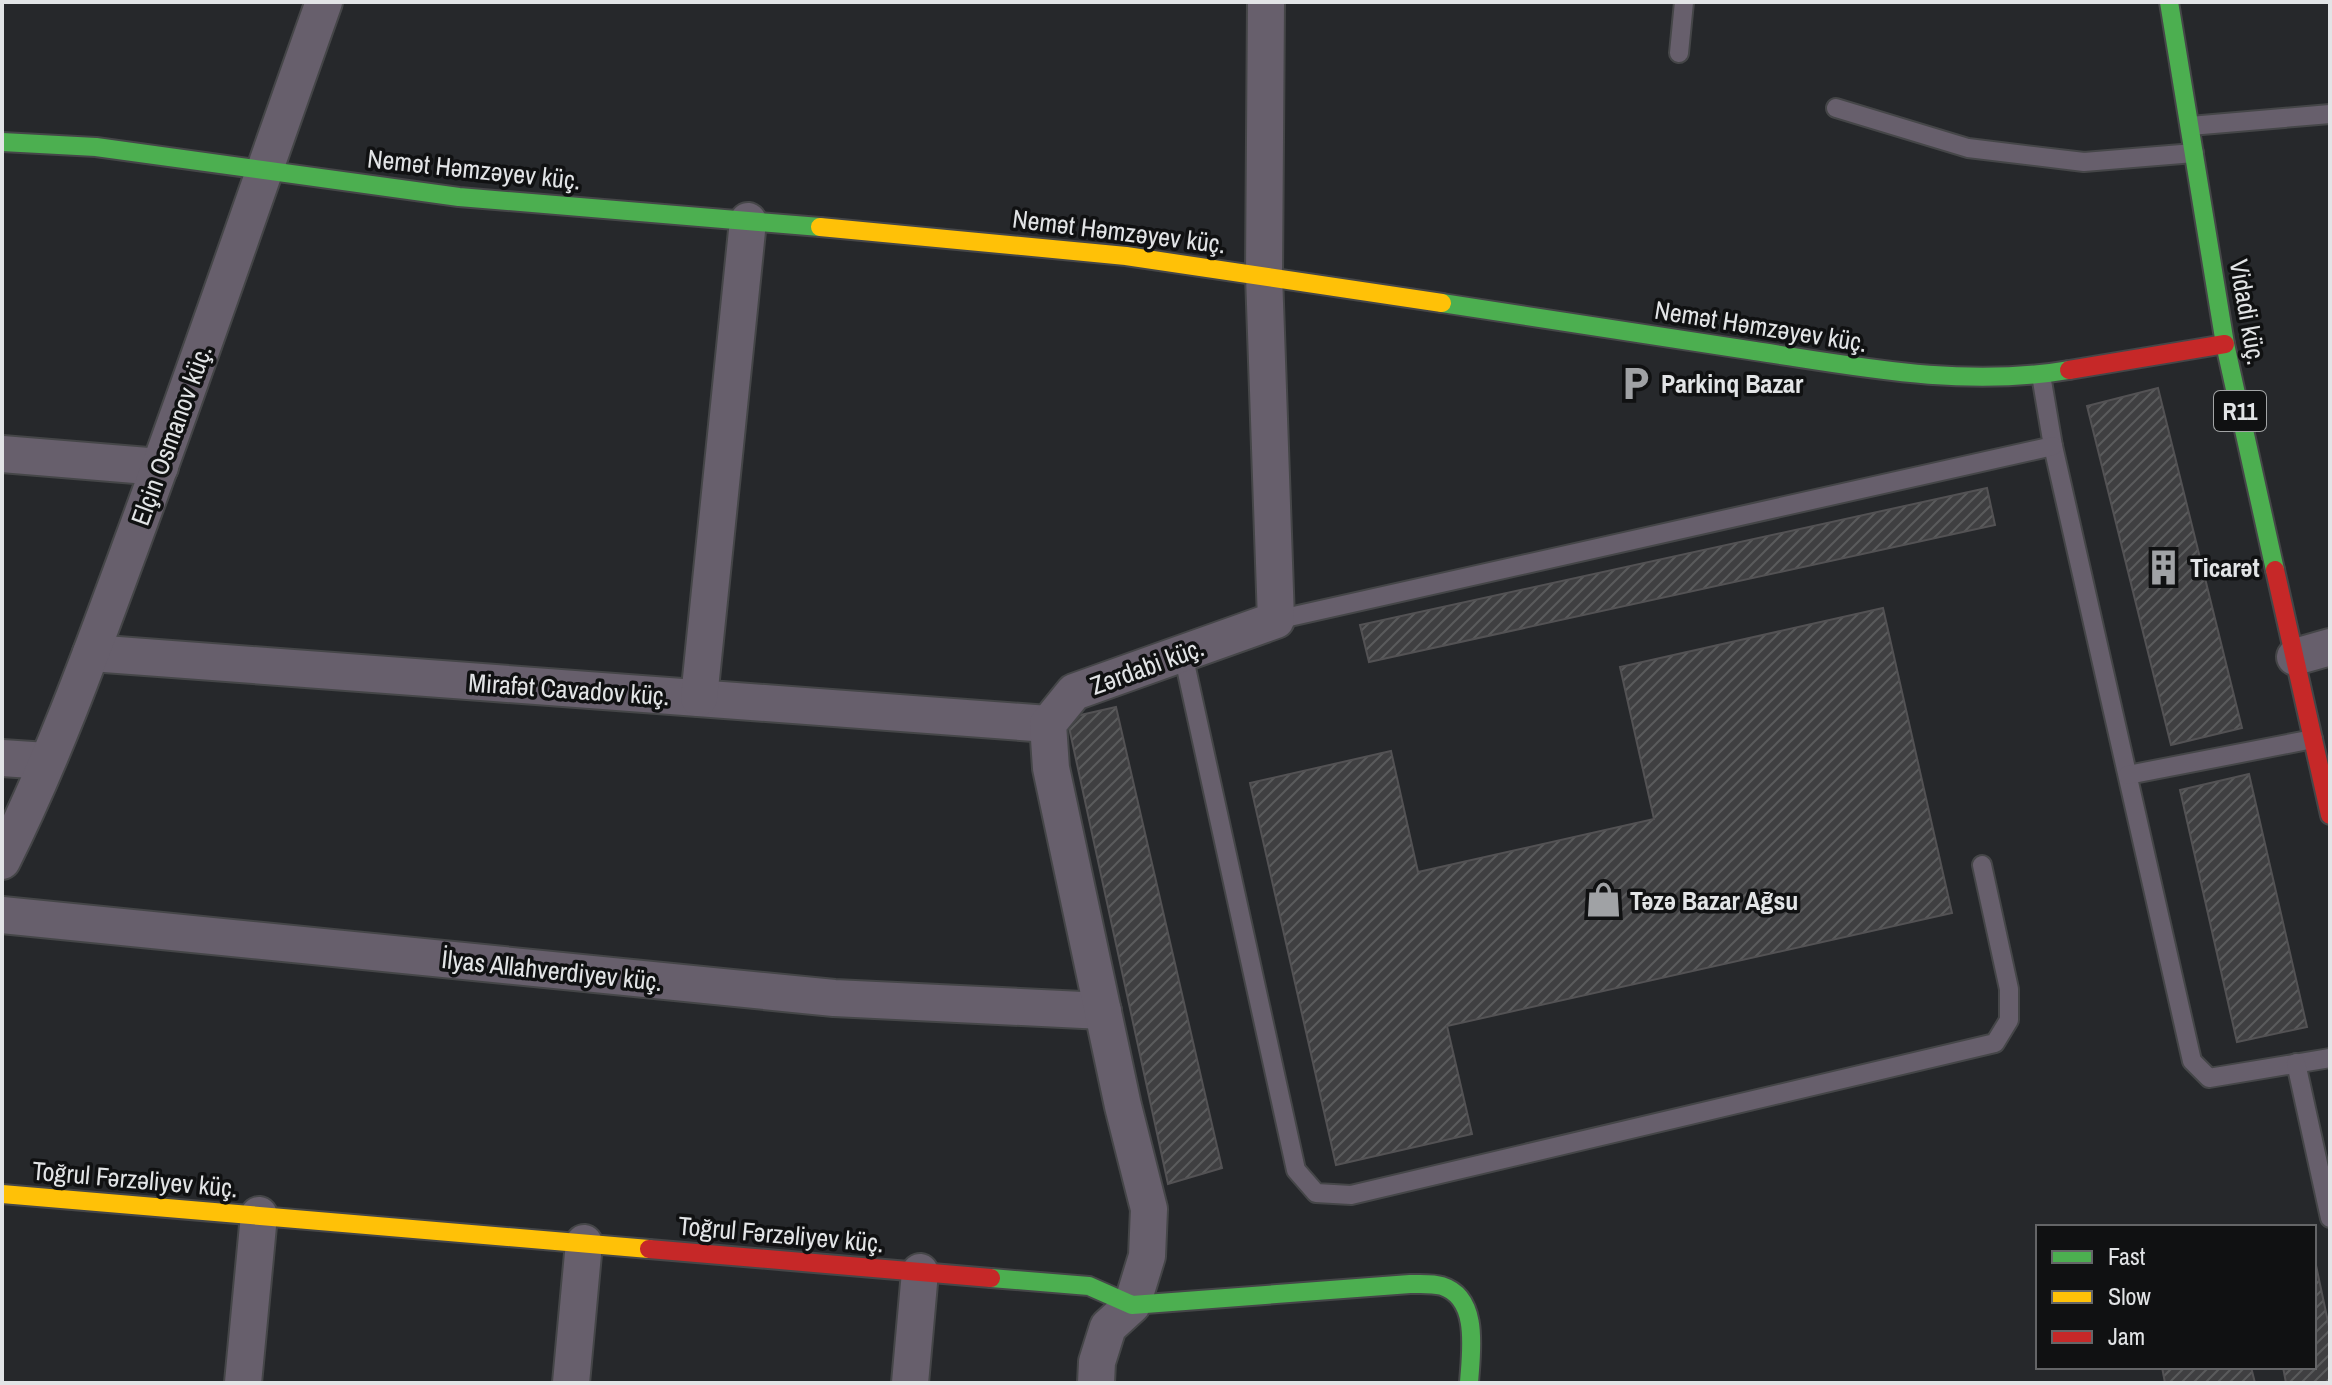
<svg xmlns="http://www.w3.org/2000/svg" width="2332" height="1385" font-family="'Archivo Narrow',sans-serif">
<defs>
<pattern id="building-hatch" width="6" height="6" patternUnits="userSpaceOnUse" patternTransform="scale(2)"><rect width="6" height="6" fill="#3f3f41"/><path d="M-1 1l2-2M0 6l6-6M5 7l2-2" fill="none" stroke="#5a5b5c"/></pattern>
</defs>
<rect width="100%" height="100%" fill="#26282b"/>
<g fill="url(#building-hatch)" stroke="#535254" stroke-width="2">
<path d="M 2158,388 L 2242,728 L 2171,745 L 2087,406 Z"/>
<path d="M 1987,488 L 1995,525 L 1369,662 L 1360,625 Z"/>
<path d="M 1883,608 L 1952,913 L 1447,1026 L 1472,1134 L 1336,1165 L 1250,783 L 1391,751 L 1418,872 L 1654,819 L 1620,667 Z"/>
<path d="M 1116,707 L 1222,1168 L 1168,1184 L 1067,718 Z"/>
<path d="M 2249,774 L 2307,1027 L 2237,1042 L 2180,790 Z"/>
<path d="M 2314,1256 L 2330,1331 L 2330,1383 L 2286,1383 L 2283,1367 L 2314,1367 Z"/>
<path d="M 2162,1367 L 2251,1367 L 2255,1383 L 2165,1383 Z"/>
</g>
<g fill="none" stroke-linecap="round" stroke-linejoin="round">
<defs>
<g id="lane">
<path d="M 1679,53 L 1684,2"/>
<path d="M 1836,108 L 1968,148 L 2084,162 L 2194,153"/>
<path d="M 2190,126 L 2330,114"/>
<path d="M 2041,375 L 2053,446 L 2192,1061 L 2209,1078 L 2330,1058"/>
<path d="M 1276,620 L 2053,446"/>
<path d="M 1183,654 L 1296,1170 L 1316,1193 L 1351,1195 L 1995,1043 L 2009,1020 L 2009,989 L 1982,865"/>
<path d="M 2128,775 L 2313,739"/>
<path d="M 2296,1063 L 2330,1218"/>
</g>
<g id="street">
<path d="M 2,454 L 160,467"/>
<path d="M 91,653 L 1048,724"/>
<path d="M 2295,657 L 2330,647"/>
<path d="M 699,698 L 748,221"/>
<path d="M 2,758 L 47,761"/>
<path d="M 2,861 C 52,761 91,654 130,548 C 197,367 259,184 324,2"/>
<path d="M 2,915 L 834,998 L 1103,1011"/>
<path d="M 243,1383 L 259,1215"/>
<path d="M 571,1383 L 584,1243"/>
<path d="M 910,1383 L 920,1272"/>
<path d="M 1096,1383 L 1097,1362 L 1108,1327 L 1132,1305 L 1147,1256 L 1149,1209 L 1123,1106 L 1051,768 L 1048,724 L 1074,692 L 1276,620 L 1264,275 L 1266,2"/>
</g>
<g id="fast">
<path d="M 2169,2 L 2225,344 L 2275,570"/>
<path d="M 2,142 L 96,147 L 459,197 L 820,227"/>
<path d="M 1442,303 C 1547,319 1651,335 1755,351 C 1859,367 1964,388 2069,370"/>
<path d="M 991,1278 L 1089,1286 L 1132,1305 L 1410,1284 C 1420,1284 1432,1283 1442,1286 C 1480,1298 1471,1352 1469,1383"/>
</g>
<g id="slow">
<path d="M 820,227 L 1126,256 L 1442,303"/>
<path d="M 2,1194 L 649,1249"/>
</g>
<g id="jam">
<path d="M 2069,370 L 2225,344"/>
<path d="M 2275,570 L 2330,815"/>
<path d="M 649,1249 L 991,1278"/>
</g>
</defs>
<use href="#lane" stroke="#454648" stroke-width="22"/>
<use href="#street" stroke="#454648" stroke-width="40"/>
<use href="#fast" stroke="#454648" stroke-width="22"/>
<use href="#slow" stroke="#454648" stroke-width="22"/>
<use href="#jam" stroke="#454648" stroke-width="22"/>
<use href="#lane" stroke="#675f6c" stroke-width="18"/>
<use href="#street" stroke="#675f6c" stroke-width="36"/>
<use href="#fast" stroke="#4caf50" stroke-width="18"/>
<use href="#slow" stroke="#ffc107" stroke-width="18"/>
<use href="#jam" stroke="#c62828" stroke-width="18"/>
</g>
<defs>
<symbol id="parking-bare" viewBox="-9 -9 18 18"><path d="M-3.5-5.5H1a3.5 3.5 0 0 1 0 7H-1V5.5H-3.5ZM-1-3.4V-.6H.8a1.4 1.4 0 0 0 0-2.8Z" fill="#a0a2a5" stroke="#101112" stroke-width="2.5" paint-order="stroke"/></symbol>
<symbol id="building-bare" viewBox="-9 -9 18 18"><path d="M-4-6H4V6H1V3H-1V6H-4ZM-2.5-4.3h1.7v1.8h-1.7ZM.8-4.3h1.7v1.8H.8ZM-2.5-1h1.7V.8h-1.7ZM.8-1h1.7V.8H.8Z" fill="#a0a2a5" stroke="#101112" stroke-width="2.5" paint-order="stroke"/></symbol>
<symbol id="shop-bare" viewBox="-9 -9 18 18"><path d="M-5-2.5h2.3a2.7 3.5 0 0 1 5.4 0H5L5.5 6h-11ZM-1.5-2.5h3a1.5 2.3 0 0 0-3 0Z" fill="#a0a2a5" stroke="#101112" stroke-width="2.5" paint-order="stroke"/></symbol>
</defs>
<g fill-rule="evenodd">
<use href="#parking-bare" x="1610" y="358" width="51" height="51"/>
<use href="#building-bare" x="2138" y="542" width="51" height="51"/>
<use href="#shop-bare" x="1578" y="874" width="51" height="51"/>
</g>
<g text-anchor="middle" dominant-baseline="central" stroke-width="7" stroke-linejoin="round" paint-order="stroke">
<rect fill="#101112" stroke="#a3a5a6" stroke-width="2" x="2214" y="391" width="52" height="40" rx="6"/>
<g font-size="24" font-weight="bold" fill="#e2e4e6">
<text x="2240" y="411">R11</text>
</g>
<g font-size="26" fill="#e2e4e6" stroke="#101112">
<text transform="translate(474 169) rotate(6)">Nemət Həmzəyev küç.</text>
<text transform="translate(1119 231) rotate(7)">Nemət Həmzəyev küç.</text>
<text transform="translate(2248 312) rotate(80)">Vidadi küç.</text>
<text transform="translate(1761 326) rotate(9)">Nemət Həmzəyev küç.</text>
<text transform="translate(171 435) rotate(-70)">Elçin Osmanov küç.</text>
<text transform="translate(1147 666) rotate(-20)">Zərdabi küç.</text>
<text transform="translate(569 689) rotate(4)">Mirafət Cavadov küç.</text>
<text transform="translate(552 970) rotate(6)">İlyas Allahverdiyev küç.</text>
<text transform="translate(135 1179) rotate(5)">Toğrul Fərzəliyev küç.</text>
<text transform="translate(781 1234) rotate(5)">Toğrul Fərzəliyev küç.</text>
</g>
<g font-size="26" font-weight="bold" fill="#e2e4e6" stroke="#101112" text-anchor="start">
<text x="1661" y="383">Parkinq Bazar</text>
<text x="2190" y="567">Ticarət</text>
<text x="1630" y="900">Təzə Bazar Ağsu</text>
</g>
</g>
<rect width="2332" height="1385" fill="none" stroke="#e2e4e6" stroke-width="8"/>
<rect x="2036" y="1225" width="280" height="144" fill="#101112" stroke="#646567" stroke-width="2"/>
<rect x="2052" y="1251" width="40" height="12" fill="#4caf50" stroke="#646567" stroke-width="2"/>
<text x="2108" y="1265" font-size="24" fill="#e2e4e6">Fast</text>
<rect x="2052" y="1291" width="40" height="12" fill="#ffc107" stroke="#646567" stroke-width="2"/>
<text x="2108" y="1305" font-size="24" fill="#e2e4e6">Slow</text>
<rect x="2052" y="1331" width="40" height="12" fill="#c62828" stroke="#646567" stroke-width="2"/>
<text x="2108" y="1345" font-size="24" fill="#e2e4e6">Jam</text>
</svg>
